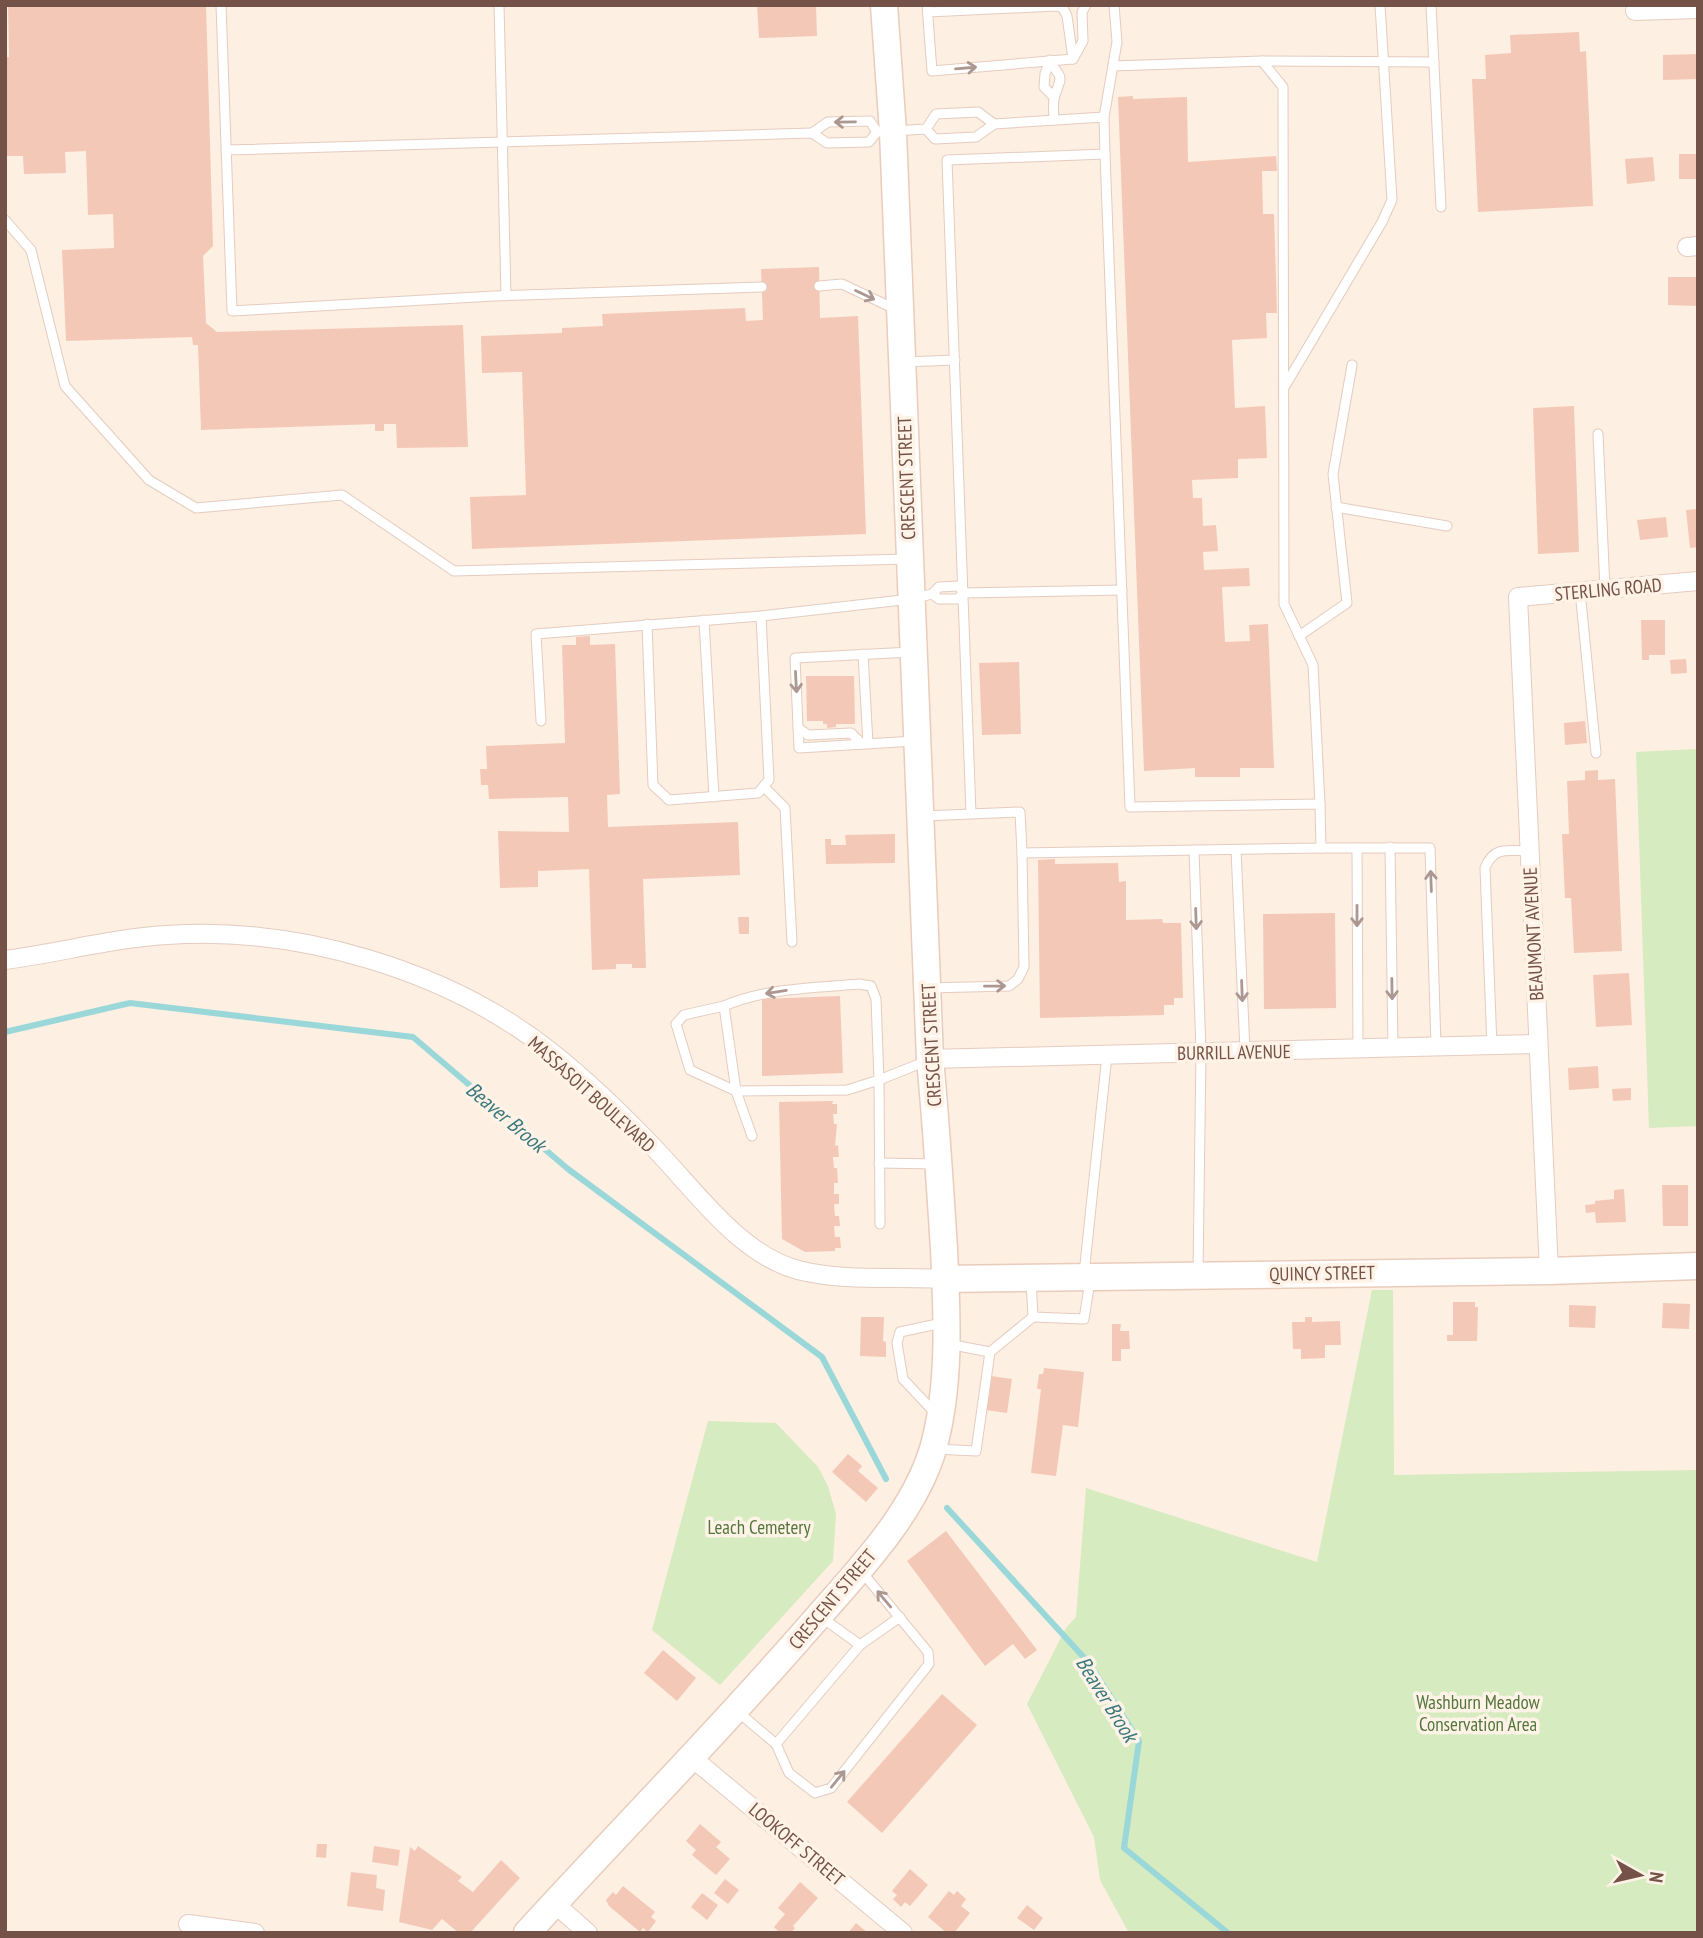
<svg xmlns="http://www.w3.org/2000/svg" width="1703" height="1938" font-family="'PT Sans Narrow',sans-serif">
<rect width="100%" height="100%" fill="#fdefe1"/>
<g fill="#d6ebbf">
<path d="M 1698,749 L 1698,1126 L 1649,1128 L 1636,752 Z"/>
<path d="M 1372,1290 L 1393,1290 L 1394,1475 L 1698,1470 L 1698,1933 L 1129,1933 L 1100,1880 L 1094,1837 L 1027,1704 L 1066,1628 L 1076,1617 L 1086,1488 L 1317,1562 Z"/>
<path d="M 708,1421 L 776,1423 L 818,1467 L 828,1486 L 836,1514 L 833,1561 L 720,1685 L 652,1630 Z"/>
</g>
<g fill="none" stroke-linecap="round" stroke-linejoin="round">
<g stroke="#9ad7d9" stroke-width="6">
<path d="M 5,1032 L 130,1003 L 413,1037 L 568,1169 L 822,1357 L 886,1479"/>
<path d="M 947,1508 L 1089,1663 L 1139,1741 L 1124,1848 L 1228,1933"/>
</g>
</g>
<g fill="#f4c8b7">
<path d="M 8,5 L 206,5 L 213,246 L 203,256 L 206,323 L 217,332 L 463,325 L 468,447 L 397,448 L 396,424 L 384,424 L 384,431 L 375,431 L 375,424 L 201,430 L 198,345 L 193,345 L 192,337 L 66,341 L 62,250 L 114,248 L 113,214 L 88,215 L 86,151 L 65,152 L 66,173 L 24,174 L 23,156 L 5,156 L 5,57 L 9,57 Z"/>
<path d="M 757,5 L 816,5 L 817,36 L 759,38 Z"/>
<path d="M 1579,32 L 1580,52 L 1586,51 L 1593,206 L 1478,212 L 1472,79 L 1486,79 L 1485,55 L 1511,53 L 1510,35 Z"/>
<path d="M 1698,54 L 1698,79 L 1663,80 L 1663,55 Z"/>
<path d="M 1133,96 L 1133,99 L 1187,97 L 1188,162 L 1276,156 L 1277,171 L 1262,171 L 1263,214 L 1274,214 L 1277,313 L 1266,313 L 1267,338 L 1232,340 L 1235,408 L 1265,406 L 1267,458 L 1238,459 L 1238,478 L 1192,480 L 1193,498 L 1202,498 L 1203,526 L 1216,525 L 1218,551 L 1203,552 L 1204,570 L 1249,568 L 1250,586 L 1222,587 L 1225,642 L 1250,641 L 1249,625 L 1268,624 L 1274,768 L 1240,768 L 1240,777 L 1195,777 L 1195,768 L 1144,771 L 1118,97 Z"/>
<rect x="1679" y="154" width="19" height="25"/>
<path d="M 1653,157 L 1655,181 L 1627,184 L 1625,159 Z"/>
<path d="M 819,267 L 820,318 L 858,316 L 866,534 L 472,549 L 470,497 L 526,495 L 522,372 L 482,373 L 481,336 L 562,333 L 562,328 L 603,326 L 602,314 L 745,308 L 746,321 L 763,320 L 761,269 Z"/>
<path d="M 1668,277 L 1698,277 L 1698,306 L 1668,305 Z"/>
<path d="M 1574,406 L 1579,552 L 1538,554 L 1533,408 Z"/>
<path d="M 1698,509 L 1698,547 L 1690,548 L 1686,510 Z"/>
<path d="M 1666,517 L 1668,537 L 1640,540 L 1637,520 Z"/>
<path d="M 1641,620 L 1665,620 L 1665,655 L 1649,655 L 1649,660 L 1642,660 Z"/>
<path d="M 590,636 L 590,645 L 615,644 L 620,794 L 607,795 L 608,827 L 738,822 L 740,875 L 643,879 L 646,968 L 632,968 L 632,964 L 616,964 L 616,969 L 592,970 L 589,869 L 538,871 L 538,887 L 500,888 L 498,831 L 569,832 L 568,797 L 489,799 L 488,785 L 481,785 L 480,769 L 487,769 L 486,746 L 565,743 L 562,645 L 576,645 L 576,637 Z"/>
<path d="M 1686,659 L 1687,673 L 1671,674 L 1670,660 Z"/>
<path d="M 1019,662 L 1021,734 L 982,735 L 979,663 Z"/>
<path d="M 806,676 L 854,676 L 855,724 L 836,724 L 836,727 L 827,728 L 827,724 L 823,724 L 823,721 L 807,721 Z"/>
<path d="M 1585,721 L 1587,743 L 1565,745 L 1564,723 Z"/>
<path d="M 1598,770 L 1598,780 L 1615,779 L 1622,951 L 1574,953 L 1571,898 L 1565,898 L 1562,834 L 1569,834 L 1567,781 L 1585,780 L 1585,771 Z"/>
<path d="M 895,834 L 895,863 L 826,864 L 825,839 L 831,839 L 831,845 L 846,845 L 845,835 Z"/>
<path d="M 1055,859 L 1055,864 L 1118,863 L 1119,882 L 1126,881 L 1126,920 L 1162,919 L 1163,923 L 1181,923 L 1183,998 L 1174,998 L 1174,1005 L 1164,1005 L 1164,1015 L 1040,1018 L 1038,860 Z"/>
<path d="M 1335,913 L 1336,1008 L 1264,1009 L 1263,914 Z"/>
<path d="M 738,917 L 749,917 L 749,934 L 739,934 Z"/>
<path d="M 1629,973 L 1632,1025 L 1596,1027 L 1593,975 Z"/>
<path d="M 840,996 L 843,1073 L 762,1076 L 762,999 Z"/>
<path d="M 1598,1066 L 1599,1088 L 1569,1090 L 1568,1068 Z"/>
<path d="M 1631,1088 L 1631,1100 L 1613,1101 L 1612,1089 Z"/>
<path d="M 833,1101 L 832,1104 L 837,1104 L 837,1114 L 833,1114 L 834,1124 L 837,1124 L 835,1146 L 838,1145 L 839,1157 L 833,1157 L 834,1168 L 837,1168 L 838,1183 L 834,1183 L 834,1194 L 839,1194 L 839,1204 L 834,1204 L 835,1216 L 839,1216 L 840,1226 L 834,1226 L 835,1237 L 840,1237 L 841,1248 L 835,1248 L 835,1251 L 805,1252 L 782,1239 L 779,1102 Z"/>
<path d="M 1662,1185 L 1688,1185 L 1688,1226 L 1663,1226 Z"/>
<path d="M 1624,1189 L 1626,1222 L 1596,1223 L 1595,1212 L 1586,1213 L 1585,1205 L 1595,1204 L 1595,1201 L 1614,1199 L 1614,1190 Z"/>
<path d="M 1453,1302 L 1475,1302 L 1475,1307 L 1478,1307 L 1477,1341 L 1447,1341 L 1447,1335 L 1453,1335 Z"/>
<path d="M 1663,1303 L 1690,1304 L 1689,1329 L 1662,1328 Z"/>
<path d="M 1569,1305 L 1596,1306 L 1595,1328 L 1569,1327 Z"/>
<path d="M 861,1317 L 884,1317 L 883,1341 L 886,1342 L 886,1357 L 860,1356 Z"/>
<path d="M 1305,1317 L 1312,1317 L 1312,1322 L 1340,1321 L 1341,1345 L 1325,1345 L 1325,1358 L 1301,1359 L 1301,1349 L 1293,1349 L 1292,1322 L 1305,1322 Z"/>
<path d="M 1112,1324 L 1121,1324 L 1120,1331 L 1129,1331 L 1130,1349 L 1121,1349 L 1121,1361 L 1112,1361 Z"/>
<path d="M 1044,1368 L 1084,1372 L 1078,1427 L 1063,1425 L 1056,1476 L 1031,1473 L 1041,1389 L 1037,1389 L 1039,1374 L 1043,1374 Z"/>
<path d="M 991,1376 L 1012,1379 L 1007,1413 L 986,1410 Z"/>
<path d="M 848,1454 L 862,1466 L 858,1471 L 878,1488 L 866,1502 L 832,1472 Z"/>
<path d="M 946,1531 L 1037,1650 L 1025,1659 L 1013,1644 L 985,1666 L 907,1561 Z"/>
<path d="M 663,1650 L 696,1678 L 677,1701 L 644,1673 Z"/>
<path d="M 942,1694 L 977,1725 L 882,1833 L 847,1802 Z"/>
<path d="M 700,1824 L 721,1842 L 716,1847 L 730,1859 L 716,1875 L 692,1855 L 696,1850 L 686,1841 Z"/>
<path d="M 317,1844 L 327,1844 L 326,1858 L 316,1857 Z"/>
<path d="M 374,1846 L 400,1850 L 398,1866 L 372,1862 Z"/>
<path d="M 418,1846 L 462,1877 L 458,1881 L 473,1892 L 501,1860 L 520,1878 L 470,1933 L 459,1933 L 442,1919 L 432,1930 L 399,1922 L 410,1847 L 415,1851 Z"/>
<path d="M 910,1869 L 928,1885 L 910,1906 L 905,1902 L 901,1907 L 893,1899 L 897,1895 L 892,1891 Z"/>
<path d="M 351,1872 L 377,1875 L 376,1888 L 385,1890 L 383,1911 L 347,1906 Z"/>
<path d="M 725,1879 L 739,1890 L 728,1904 L 714,1893 Z"/>
<path d="M 800,1882 L 818,1898 L 793,1926 L 795,1928 L 791,1933 L 780,1933 L 774,1927 L 785,1914 L 778,1908 Z"/>
<path d="M 623,1886 L 655,1912 L 651,1917 L 656,1921 L 648,1932 L 643,1928 L 640,1932 L 609,1906 L 606,1900 L 613,1892 L 616,1895 Z"/>
<path d="M 949,1891 L 954,1895 L 957,1891 L 966,1899 L 961,1906 L 970,1913 L 954,1933 L 947,1933 L 928,1917 Z"/>
<path d="M 702,1893 L 718,1905 L 707,1920 L 691,1907 Z"/>
<path d="M 1027,1905 L 1043,1918 L 1034,1930 L 1017,1918 Z"/>
<path d="M 856,1923 L 868,1933 L 848,1933 Z"/>
</g>
<g fill="none" stroke-linecap="round" stroke-linejoin="round">
<defs>
<g id="service">
<path d="M 221,5 L 232,311 L 494,296 L 762,287"/>
<path d="M 499,5 L 506,295"/>
<path d="M 927,5 L 932,71 L 1073,59 L 1067,16 L 1063,8 L 1056,6 L 928,12"/>
<path d="M 1431,5 L 1441,207"/>
<path d="M 1073,59 L 1083,41 L 1082,12 L 1086,5"/>
<path d="M 1050,60 L 1045,74 L 1044,87 L 1054,97"/>
<path d="M 1262,61 L 1434,62"/>
<path d="M 1050,63 C 1064,79 1061,77 1055,95 C 1052,103 1054,113 1054,120"/>
<path d="M 1113,66 L 1262,61 L 1283,87 L 1284,604 L 1313,665 L 1320,804"/>
<path d="M 1104,117 L 1117,42 L 1114,5"/>
<path d="M 926,129 L 935,139 L 976,137 L 994,124 L 1104,117 L 1105,154"/>
<path d="M 812,133 L 828,122 L 870,121 L 877,132"/>
<path d="M 226,150 L 812,133 L 827,143 L 869,142 L 877,132 L 926,129 L 936,114 L 978,112 L 994,124"/>
<path d="M 5,220 L 31,250 L 65,386 L 149,480 L 196,508 L 342,495 L 454,571 L 908,559"/>
<path d="M 819,286 L 842,284 L 895,309"/>
<path d="M 904,362 L 955,360"/>
<path d="M 1285,386 L 1382,222 L 1392,200 L 1380,5"/>
<path d="M 1598,434 L 1605,589"/>
<path d="M 1336,507 L 1447,526"/>
<path d="M 1580,591 L 1596,753"/>
<path d="M 932,594 L 939,599 L 958,599 L 963,593 L 1122,590"/>
<path d="M 704,620 L 714,797"/>
<path d="M 647,624 L 653,785 L 669,800 L 758,793 L 769,780 L 761,616"/>
<path d="M 1299,636 L 1347,603 L 1333,474 L 1352,365"/>
<path d="M 911,652 L 795,658 L 799,748 L 915,741"/>
<path d="M 863,654 L 868,744"/>
<path d="M 541,721 L 536,634 L 761,616 L 911,599 L 932,594 L 939,587 L 959,586 L 963,593"/>
<path d="M 798,728 L 808,735 L 851,733 L 862,744"/>
<path d="M 764,787 L 785,808 L 792,942"/>
<path d="M 924,816 L 1020,812 L 1022,853 L 1321,848 L 1320,804 L 1130,807 L 1105,154 L 947,160 L 971,814"/>
<path d="M 1390,847 L 1393,1048"/>
<path d="M 1321,848 L 1430,848 L 1436,1047"/>
<path d="M 1357,848 L 1358,1049"/>
<path d="M 1194,850 L 1201,1052 L 1198,1272"/>
<path d="M 1236,850 L 1245,1051"/>
<path d="M 929,988 L 1009,986 L 1018,979 L 1024,967 L 1022,853"/>
<path d="M 724,1006 L 684,1015 L 676,1024 L 690,1070 L 736,1091 L 752,1136"/>
<path d="M 1492,1046 L 1485,868 C 1494,845 1509,851 1530,851"/>
<path d="M 879,1163 L 937,1164"/>
<path d="M 880,1224 L 879,1080 L 876,999 L 871,986 L 859,984 C 814,988 766,988 724,1006 L 736,1091 L 847,1090 L 879,1080 L 929,1060"/>
<path d="M 1084,1274 L 1107,1055"/>
<path d="M 1031,1280 L 1033,1317 L 1084,1319 L 1090,1281"/>
<path d="M 990,1352 L 1033,1317"/>
<path d="M 935,1413 L 903,1379 L 897,1343 L 900,1332 L 942,1323"/>
<path d="M 935,1449 L 976,1451 L 990,1352 L 948,1344"/>
<path d="M 860,1645 L 900,1617"/>
<path d="M 738,1712 L 776,1744 L 860,1645 L 821,1617"/>
<path d="M 776,1744 L 789,1773 L 815,1793 L 831,1788 L 929,1664 L 928,1652 L 862,1572"/>
</g>
<g id="minor">
<path d="M 1635,11 L 1698,9"/>
<path d="M 1687,247 L 1698,246"/>
<path d="M 5,960 C 59,953 113,938 167,935 C 298,926 447,970 550,1051 C 588,1081 625,1117 658,1152 C 697,1193 741,1255 798,1270 C 845,1282 897,1276 945,1279"/>
<path d="M 930,1059 L 1538,1044"/>
<path d="M 1549,1271 L 1518,597 L 1698,581"/>
<path d="M 690,1756 L 903,1933"/>
<path d="M 554,1903 L 588,1933"/>
<path d="M 188,1924 L 255,1933"/>
</g>
<g id="secondary">
<path d="M 945,1279 L 1549,1271 L 1698,1266"/>
<path d="M 527,1933 C 621,1830 719,1731 810,1626 C 855,1574 913,1516 933,1449 C 951,1385 947,1314 944,1249 C 940,1185 936,1122 930,1059 L 893,132 L 884,5"/>
</g>
</defs>
<use href="#service" stroke="#e4ccbf" stroke-width="11"/>
<use href="#minor" stroke="#e4ccbf" stroke-width="20"/>
<use href="#secondary" stroke="#e9ccbc" stroke-width="29"/>
<use href="#service" stroke="#fff" stroke-width="9"/>
<use href="#minor" stroke="#fff" stroke-width="18"/>
<use href="#secondary" stroke="#fff" stroke-width="26"/>
</g>
<defs><path id="oneway-shaft" d="M-6 0H5M1.5-3L5.5 0L1.5 3" fill="none" stroke-width="1.6" stroke-linecap="round" stroke-linejoin="round" transform="scale(1.75)"/></defs>
<g stroke="#ac9791">
<use href="#oneway-shaft" transform="translate(966 68) rotate(-5)"/>
<use href="#oneway-shaft" transform="translate(845 122) rotate(179)"/>
<use href="#oneway-shaft" transform="translate(865 295) rotate(25)"/>
<use href="#oneway-shaft" transform="translate(796 682) rotate(87)"/>
<use href="#oneway-shaft" transform="translate(1431 881) rotate(-92)"/>
<use href="#oneway-shaft" transform="translate(1357 916) rotate(90)"/>
<use href="#oneway-shaft" transform="translate(1196 919) rotate(88)"/>
<use href="#oneway-shaft" transform="translate(995 986) rotate(-1)"/>
<use href="#oneway-shaft" transform="translate(1392 989) rotate(89)"/>
<use href="#oneway-shaft" transform="translate(1242 991) rotate(88)"/>
<use href="#oneway-shaft" transform="translate(776 992) rotate(171)"/>
<use href="#oneway-shaft" transform="translate(884 1599) rotate(-130)"/>
<use href="#oneway-shaft" transform="translate(838 1779) rotate(-51)"/>
</g>
<g text-anchor="middle" dominant-baseline="central" stroke-width="7" stroke-linejoin="round" paint-order="stroke">
<g font-size="19" fill="#755247" stroke="#fff3e8">
<text transform="translate(906 478) rotate(-92)">CRESCENT STREET</text>
<text transform="translate(1608 589) rotate(-5)">STERLING ROAD</text>
<text transform="translate(1533 934) rotate(-93)">BEAUMONT AVENUE</text>
<text transform="translate(931 1045) rotate(-93)">CRESCENT STREET</text>
<text transform="translate(1234 1052) rotate(-1)">BURRILL AVENUE</text>
<text transform="translate(592 1094) rotate(42)">MASSASOIT BOULEVARD</text>
<text transform="translate(1322 1273) rotate(-1)">QUINCY STREET</text>
<text transform="translate(832 1599) rotate(-50)">CRESCENT STREET</text>
<text transform="translate(797 1844) rotate(40)">LOOKOFF STREET</text>
</g>
<g font-size="19" fill="#53763c" stroke="#fff3e8">
<text x="759" y="1527">Leach Cemetery</text>
<text x="1478" y="1702">Washburn Meadow<tspan x="1478" dy="22">Conservation Area</tspan></text>
</g>
<g font-size="21" font-style="italic" fill="#3a787c" stroke="#fff3e8">
<text transform="translate(506 1117) rotate(40)">Beaver Brook</text>
<text transform="translate(1107 1699) rotate(58)">Beaver Brook</text>
</g>
</g>
<rect width="1703" height="1938" fill="none" stroke="#755247" stroke-width="14"/>
<g transform="translate(1640 1875) rotate(98)" stroke="#fff3e8" stroke-width="5" paint-order="stroke">
<path d="M0-5L12 26L0 18L-12 26Z" fill="#755247"/>
<text y="-10" font-size="19" font-weight="bold" text-anchor="middle" fill="#755247">N</text>
</g>
</svg>
